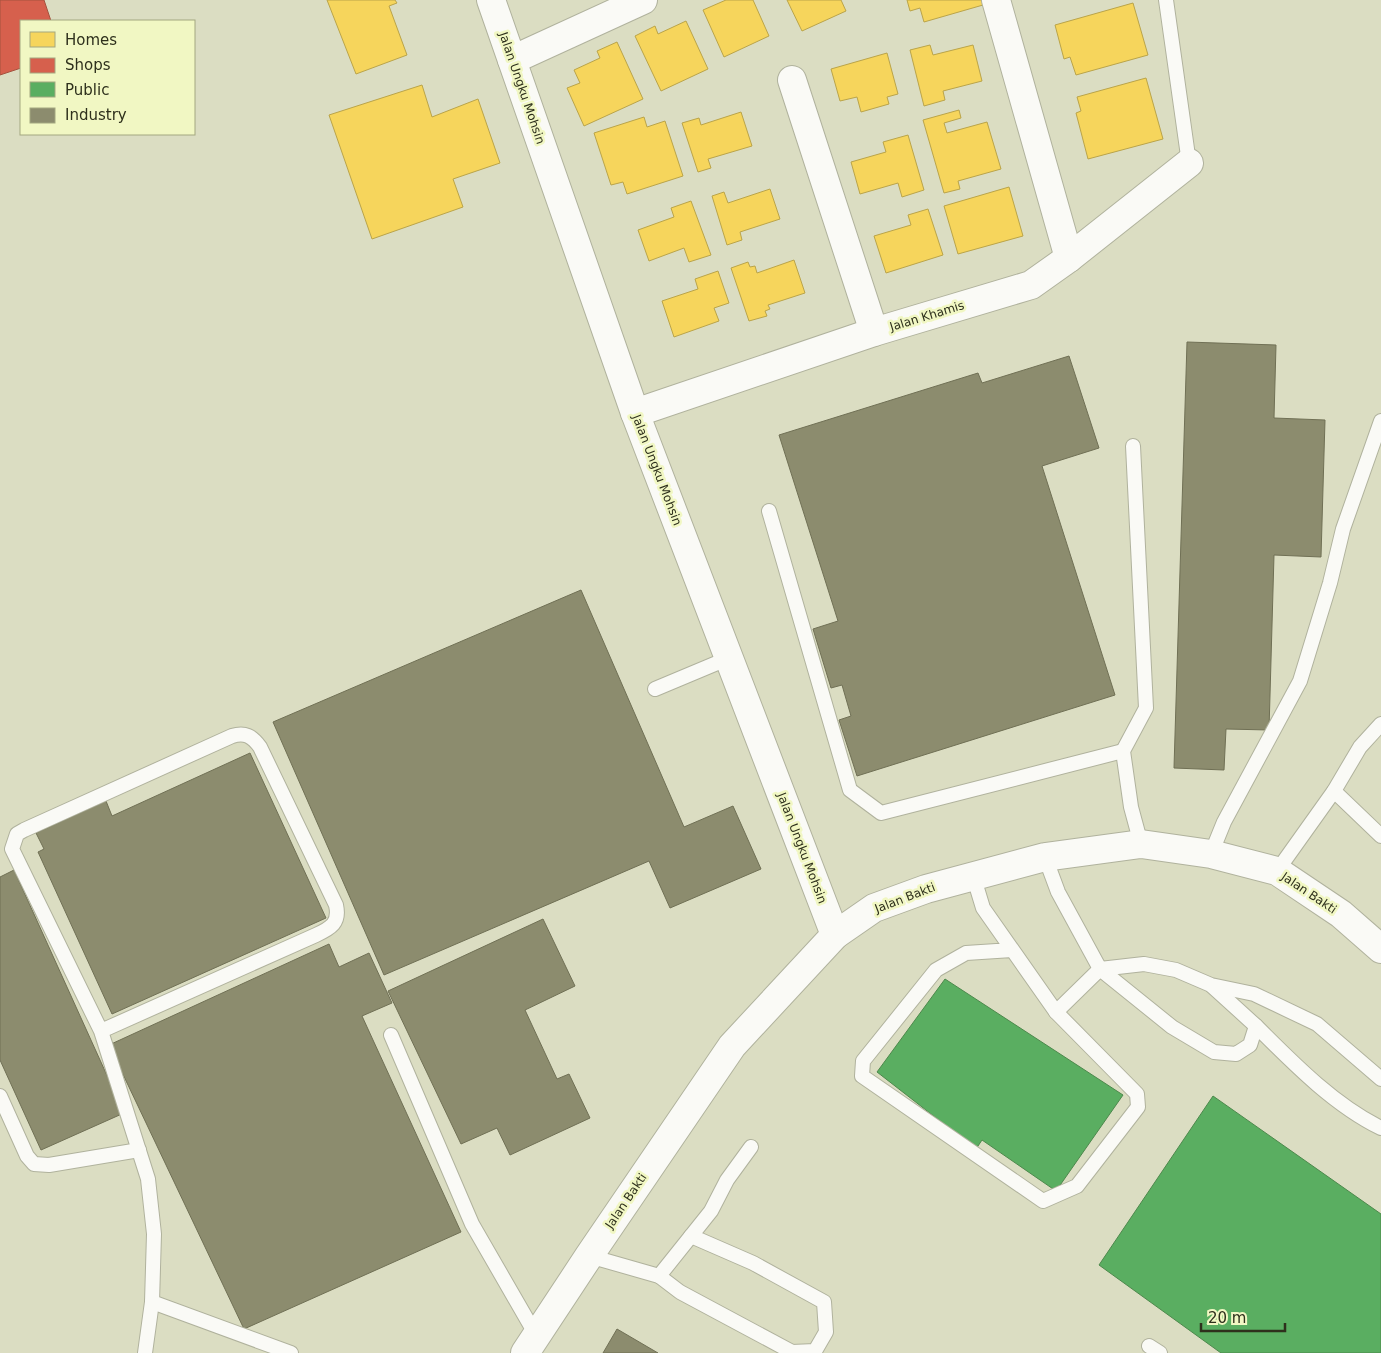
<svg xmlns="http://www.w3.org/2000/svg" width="1381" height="1353" font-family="'DejaVu Sans',sans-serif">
<rect width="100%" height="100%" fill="#dbddc2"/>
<g fill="#f6d55c" stroke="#baa449">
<path d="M 327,0 L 395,0 L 397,3 L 389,6 L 407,55 L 356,74 Z"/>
<path d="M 726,0 L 753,0 L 769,36 L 724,57 L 703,10 Z"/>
<path d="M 787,0 L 841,0 L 846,11 L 802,31 Z"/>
<path d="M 907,0 L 982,0 L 983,5 L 924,22 L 920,8 L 910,11 Z"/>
<path d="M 1133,3 L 1148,55 L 1076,75 L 1070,57 L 1064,59 L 1055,25 Z"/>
<path d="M 686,21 L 708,69 L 661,91 L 635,36 L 655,26 L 658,34 Z"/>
<path d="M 617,42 L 643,99 L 584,126 L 567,88 L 580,83 L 574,70 L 600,58 L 597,51 Z"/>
<path d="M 930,45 L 933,55 L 973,45 L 982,81 L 943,91 L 945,100 L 924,106 L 910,50 Z"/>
<path d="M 887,53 L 898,94 L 887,97 L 889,104 L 861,112 L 857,97 L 840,101 L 831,69 Z"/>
<path d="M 1146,78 L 1163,139 L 1088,159 L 1076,113 L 1081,111 L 1077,97 Z"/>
<path d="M 422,85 L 432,117 L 478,99 L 500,163 L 453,179 L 463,207 L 372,239 L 329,115 Z"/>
<path d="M 959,110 L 961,118 L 944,123 L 947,133 L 987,122 L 1001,169 L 958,181 L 960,189 L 944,193 L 923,120 Z"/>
<path d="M 741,112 L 752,146 L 708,159 L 711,168 L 698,172 L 682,123 L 699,118 L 701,125 Z"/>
<path d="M 644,117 L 647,127 L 665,121 L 683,176 L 627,194 L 623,182 L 611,185 L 594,133 Z"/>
<path d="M 908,135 L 924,190 L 902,197 L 898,183 L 860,194 L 851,162 L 886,152 L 883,142 Z"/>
<path d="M 1009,187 L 1023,236 L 958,254 L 944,206 Z"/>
<path d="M 770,189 L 780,219 L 740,232 L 742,240 L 727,245 L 712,196 L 724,192 L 728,203 Z"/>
<path d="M 691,201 L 711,255 L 689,262 L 684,248 L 649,261 L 638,230 L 674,217 L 671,208 Z"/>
<path d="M 928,209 L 943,255 L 886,273 L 874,236 L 911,225 L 908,215 Z"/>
<path d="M 794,260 L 805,293 L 768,305 L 770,309 L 765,311 L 767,316 L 749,321 L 731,268 L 748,262 L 750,267 L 755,266 L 757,273 Z"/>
<path d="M 718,271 L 729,303 L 714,308 L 719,321 L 674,337 L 662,301 L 698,289 L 695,279 Z"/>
</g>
<path fill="#d6604d" stroke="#a4523e" d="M 0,0 L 44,0 L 51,21 L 21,21 L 21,68 L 0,75 Z"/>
<g fill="#5aae61" stroke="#4d884c">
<path d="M 945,979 L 1123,1095 L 1056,1191 L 982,1140 L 976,1149 L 877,1072 Z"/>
<path d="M 1213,1096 L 1381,1214 L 1381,1353 L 1221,1353 L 1099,1265 Z"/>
</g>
<g fill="#8c8c6e" stroke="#707055">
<path d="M 1187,342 L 1276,345 L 1274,418 L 1325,420 L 1321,557 L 1274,555 L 1269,730 L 1226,729 L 1224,770 L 1174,768 Z"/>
<path d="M 1069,356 L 1099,448 L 1042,466 L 1115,695 L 857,776 L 839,720 L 851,716 L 842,685 L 831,688 L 813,629 L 838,621 L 779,435 L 978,373 L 982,383 Z"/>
<path d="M 581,590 L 684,827 L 733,806 L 761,869 L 670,908 L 649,861 L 384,975 L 273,722 Z"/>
<path d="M 250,753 L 326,918 L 112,1014 L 38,852 L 44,849 L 36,833 L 106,801 L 112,816 Z"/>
<path d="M 14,870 L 124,1113 L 41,1150 L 0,1060 L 0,877 Z"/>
<path d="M 543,919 L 575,986 L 525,1010 L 557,1079 L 569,1074 L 590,1118 L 510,1155 L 497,1128 L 461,1144 L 388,991 Z"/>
<path d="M 329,944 L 339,967 L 369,953 L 392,1003 L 362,1016 L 461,1232 L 244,1329 L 109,1045 Z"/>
<path d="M 617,1329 L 658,1353 L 603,1353 Z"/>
</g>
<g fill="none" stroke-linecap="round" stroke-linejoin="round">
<defs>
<g id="service">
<path d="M 1166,0 L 1189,163"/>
<path d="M 1133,446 L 1146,708 L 1123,751 L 1131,807 L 1141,844"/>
<path d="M 769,511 L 850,790 L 881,813 L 1123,751"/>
<path d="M 655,689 L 729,658"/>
<path d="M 1334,791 L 1381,836"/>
<path d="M 1211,854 L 1224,822 L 1300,681 L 1330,583 L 1343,529 L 1381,421"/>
<path d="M 1045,857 L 1058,892 L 1100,969 L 1172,1027 L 1214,1052 L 1236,1054 L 1250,1045 L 1256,1026 C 1293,1063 1334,1105 1381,1128"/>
<path d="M 1277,871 L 1334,791 L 1360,747 L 1381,724"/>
<path d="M 973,875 L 983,908 L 1056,1012 L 1137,1094 L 1138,1107 L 1077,1186 L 1043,1201 L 862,1076 L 863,1061 L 936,970 L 966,953 L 1012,950"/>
<path d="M 1212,986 L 1256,1026"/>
<path d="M 1056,1012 L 1100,969 L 1144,964 L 1176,970 L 1211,985 L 1254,994 L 1317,1024 L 1381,1079"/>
<path d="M 101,1031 L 316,935 C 331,928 340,923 336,905 L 260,747 C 252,736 245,732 232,736 L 24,830 L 17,834 L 12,849 L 101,1031 L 148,1179 L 154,1234 L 152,1302 L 145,1353"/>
<path d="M 391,1035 L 472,1224 L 536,1335"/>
<path d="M 0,1096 L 27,1156 L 34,1164 L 49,1165 L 139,1150"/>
<path d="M 589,1256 L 659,1276 L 680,1292 L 792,1352 L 815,1351 L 826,1332 L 824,1302 L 753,1263 L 691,1236"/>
<path d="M 659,1276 L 711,1211 L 727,1180 L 751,1147"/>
<path d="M 152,1302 L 291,1353"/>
<path d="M 1149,1346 L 1160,1353"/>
</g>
<g id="minor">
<path d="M 996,0 L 1069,258"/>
<path d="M 512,60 L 643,0"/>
<path d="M 792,80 L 874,332"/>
<path d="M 635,413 L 874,332 L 1031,285 L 1069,258 L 1189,163"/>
<path d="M 835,935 L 874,908 L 926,889 L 1045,857 L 1141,844 L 1211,854 L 1277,871 L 1341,914 L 1381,949"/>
</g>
<path id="tertiary" d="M 491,0 L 635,413 L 835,935 L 732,1046 L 589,1256 L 525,1353"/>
</defs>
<use href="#service" stroke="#b0b29d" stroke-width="16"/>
<use href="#minor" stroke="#b0b29d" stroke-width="30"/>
<use href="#tertiary" stroke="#b0b29d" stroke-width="30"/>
<use href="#service" stroke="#fafaf6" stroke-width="14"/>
<use href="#minor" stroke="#fafaf6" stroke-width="28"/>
<use href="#tertiary" stroke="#fafaf6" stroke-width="28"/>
</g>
<g text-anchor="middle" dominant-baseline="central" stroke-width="5" stroke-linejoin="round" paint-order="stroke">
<g font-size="12" fill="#2e301c" stroke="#f1f7c3">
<text transform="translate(522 88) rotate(71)">Jalan Ungku Mohsin</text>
<text transform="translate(927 316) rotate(-17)">Jalan Khamis</text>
<text transform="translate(657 470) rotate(69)">Jalan Ungku Mohsin</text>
<text transform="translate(802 848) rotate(69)">Jalan Ungku Mohsin</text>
<text transform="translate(1309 893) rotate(34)">Jalan Bakti</text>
<text transform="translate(905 898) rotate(-21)">Jalan Bakti</text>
<text transform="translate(626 1201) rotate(-56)">Jalan Bakti</text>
</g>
</g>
<rect x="20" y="20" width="175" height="115" fill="#f1f7c3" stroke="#a3a780"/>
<rect x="30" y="32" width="25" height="15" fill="#f6d55c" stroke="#a3a780"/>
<text x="65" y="45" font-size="15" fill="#2e301c">Homes</text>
<rect x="30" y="58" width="25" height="15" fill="#d6604d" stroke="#a3a780"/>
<text x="65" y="70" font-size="15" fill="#2e301c">Shops</text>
<rect x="30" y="82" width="25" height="15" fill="#5aae61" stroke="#a3a780"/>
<text x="65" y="95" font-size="15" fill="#2e301c">Public</text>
<rect x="30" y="108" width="25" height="15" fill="#8c8c6e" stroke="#a3a780"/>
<text x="65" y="120" font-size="15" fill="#2e301c">Industry</text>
<path d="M1201 1323v8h84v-8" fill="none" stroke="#2e301c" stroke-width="2.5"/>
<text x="1208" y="1323" font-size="15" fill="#2e301c" stroke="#f1f7c3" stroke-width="4" paint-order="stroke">20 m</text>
</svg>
